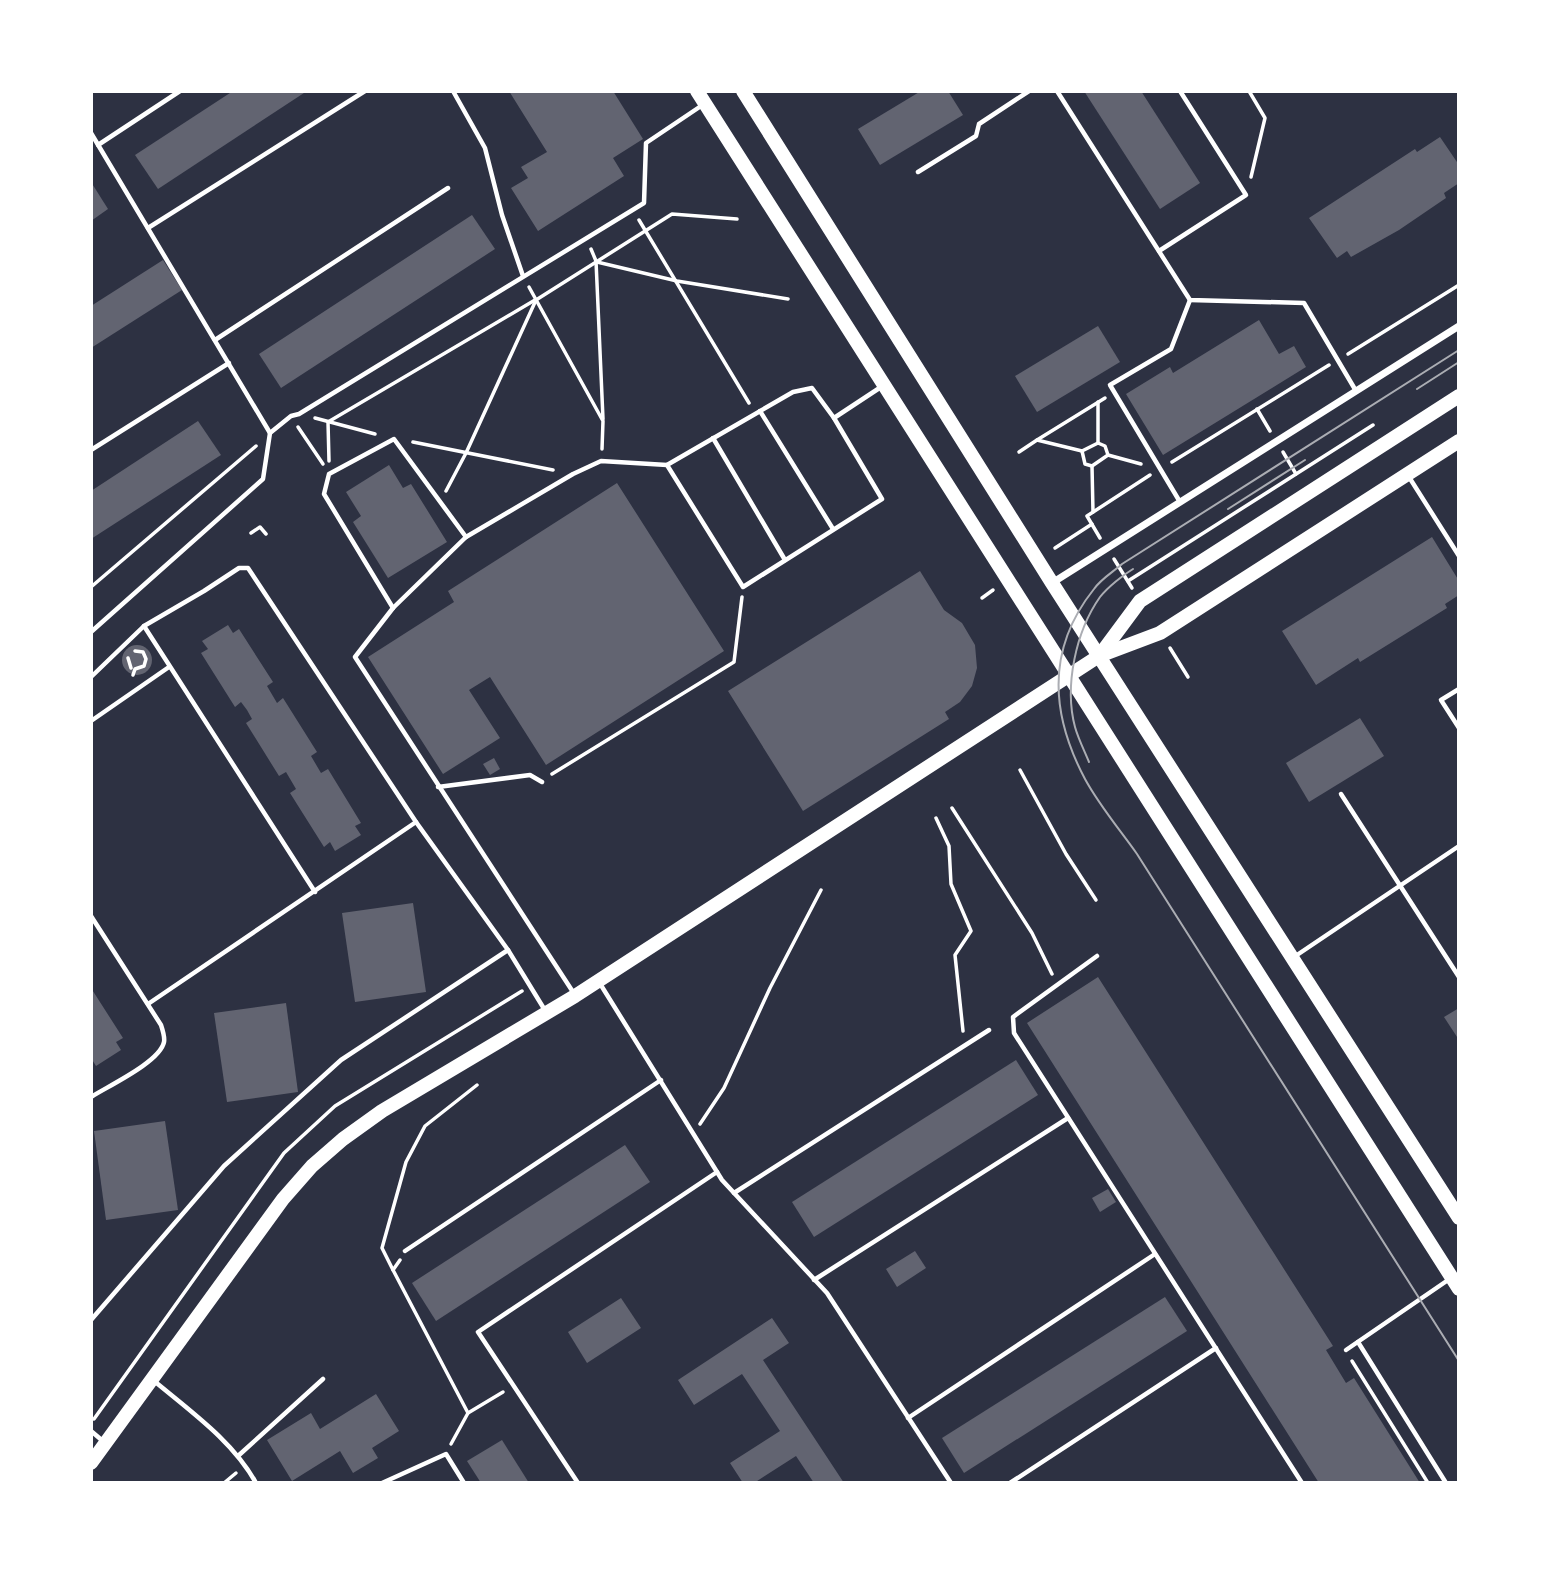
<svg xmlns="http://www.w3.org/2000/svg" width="1550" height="1574" font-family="Barlow,sans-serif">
<rect width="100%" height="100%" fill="#2d3142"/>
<g fill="#626471">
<path d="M 233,91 L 307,91 L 158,189 L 135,155 Z"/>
<path d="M 509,91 L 613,91 L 643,139 L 613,158 L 624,176 L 538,231 L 511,188 L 528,178 L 521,167 L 547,152 Z"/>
<path d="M 921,91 L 948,91 L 963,115 L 880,165 L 858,129 Z"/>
<path d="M 1084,91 L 1141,91 L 1200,183 L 1160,209 Z"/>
<path d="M 1440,137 L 1459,165 L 1459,183 L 1444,193 L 1446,198 L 1399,230 L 1351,257 L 1347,251 L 1337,258 L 1309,218 L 1415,149 L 1417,152 Z"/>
<path d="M 91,182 L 108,209 L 91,221 Z"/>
<path d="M 472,215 L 495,249 L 281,388 L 259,354 Z"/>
<path d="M 163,260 L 182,290 L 91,348 L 91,306 Z"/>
<path d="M 1259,320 L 1279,354 L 1294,346 L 1306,367 L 1163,455 L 1126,394 L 1170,367 L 1173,373 Z"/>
<path d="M 1098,326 L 1120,362 L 1037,412 L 1015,376 Z"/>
<path d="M 198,421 L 221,455 L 91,539 L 91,491 Z"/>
<path d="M 389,465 L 403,488 L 411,484 L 447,542 L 388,578 L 353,522 L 361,516 L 346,492 Z"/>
<path d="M 617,483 L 724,651 L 546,765 L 490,677 L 469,690 L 500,738 L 443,774 L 368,657 L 454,602 L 448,591 Z"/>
<path d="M 1432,537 L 1459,581 L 1459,595 L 1445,604 L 1447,608 L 1360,662 L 1358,658 L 1316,685 L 1282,631 Z"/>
<path d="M 920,571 L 944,610 L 962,623 L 975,645 L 977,668 L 972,686 L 960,702 L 945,712 L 949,719 L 803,811 L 728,691 Z"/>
<path d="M 228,625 L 233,633 L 239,629 L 273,682 L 267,686 L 277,703 L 283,698 L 317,752 L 311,756 L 321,773 L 328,769 L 361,823 L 355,826 L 361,835 L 335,851 L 330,842 L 324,847 L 290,793 L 296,789 L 286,772 L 279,776 L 246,723 L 252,719 L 247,710 L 241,702 L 235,707 L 201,653 L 208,649 L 202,641 Z"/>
<circle cx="137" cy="660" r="15"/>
<path d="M 1360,718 L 1384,756 L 1309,802 L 1286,763 Z"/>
<path d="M 494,758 L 500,769 L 490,775 L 483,764 Z"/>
<path d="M 413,903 L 426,992 L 355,1002 L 342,913 Z"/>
<path d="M 1098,977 L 1333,1346 L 1326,1350 L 1346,1383 L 1354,1378 L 1420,1483 L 1319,1483 L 1027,1023 Z"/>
<path d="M 91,988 L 123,1038 L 116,1042 L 121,1050 L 96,1066 L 91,1058 Z"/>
<path d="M 286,1003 L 298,1092 L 227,1102 L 214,1013 Z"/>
<path d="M 1459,1008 L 1459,1040 L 1444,1017 Z"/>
<path d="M 1016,1060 L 1038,1095 L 814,1237 L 792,1202 Z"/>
<path d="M 165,1121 L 178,1210 L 106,1220 L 94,1131 Z"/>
<path d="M 625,1145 L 650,1182 L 436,1321 L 412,1283 Z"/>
<path d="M 1108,1189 L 1116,1202 L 1100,1212 L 1092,1198 Z"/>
<path d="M 915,1251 L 926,1268 L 897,1287 L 886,1269 Z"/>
<path d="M 1165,1297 L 1187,1331 L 964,1473 L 942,1438 Z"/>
<path d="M 621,1298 L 641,1328 L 587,1363 L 568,1332 Z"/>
<path d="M 772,1318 L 789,1343 L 763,1360 L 844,1483 L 814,1483 L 796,1456 L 754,1483 L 743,1483 L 730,1463 L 780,1431 L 742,1374 L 694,1405 L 678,1380 Z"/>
<path d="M 376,1394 L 399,1431 L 372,1448 L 378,1458 L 353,1473 L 340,1451 L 292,1481 L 267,1440 L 311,1413 L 320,1429 Z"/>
<path d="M 502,1440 L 529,1483 L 481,1483 L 467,1461 Z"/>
</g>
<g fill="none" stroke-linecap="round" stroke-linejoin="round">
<g stroke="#fff" stroke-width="3.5">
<path d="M 1249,91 L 1265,118 L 1251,177"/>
<path d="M 639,220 L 749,403"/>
<path d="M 591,249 L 596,261 L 603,419"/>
<path d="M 597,262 L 677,281 L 788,299"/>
<path d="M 529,287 L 603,421 L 602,449"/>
<path d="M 1348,354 L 1459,285"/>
<path d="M 1105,398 L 1037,440 L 1082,451 L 1098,443 L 1105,446 L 1108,455 L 1141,464"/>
<path d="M 1098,402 L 1098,442"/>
<path d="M 1257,409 L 1270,431"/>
<path d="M 315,418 L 375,434"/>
<path d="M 298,427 L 323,464"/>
<path d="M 413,442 L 553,470"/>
<path d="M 1082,451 L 1085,464 L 1092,466 L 1108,455"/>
<path d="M 1019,452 L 1037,440"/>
<path d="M 1283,452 L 1296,474"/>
<path d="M 329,461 L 328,422 L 535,300"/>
<path d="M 1172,462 L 1329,365"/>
<path d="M 1092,466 L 1093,512"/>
<path d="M 446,491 L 466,453 L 536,300 L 672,214 L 737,219"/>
<path d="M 251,533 L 260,527 L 266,534"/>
<path d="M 1100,538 L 1087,516 L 1150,475"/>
<path d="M 1055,548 L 1092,524"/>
<path d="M 1114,559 L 1132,588"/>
<path d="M 1128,581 L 1373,425"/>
<path d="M 91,587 L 256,446"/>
<path d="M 982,598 L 993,590"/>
<path d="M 1170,648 L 1188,677"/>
<path d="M 128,658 L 131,668"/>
<path d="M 133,675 L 135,669 L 144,666 L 146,659 L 143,652 L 135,651"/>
<path d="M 1020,770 L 1066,854 L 1096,900"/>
<path d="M 552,774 L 734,662 L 742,597"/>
<path d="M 952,808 L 1032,933 L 1052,974"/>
<path d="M 936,818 L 949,846 L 951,884 L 971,931 L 955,955 L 963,1031"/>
<path d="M 700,1124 L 724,1088 L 770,988 L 821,890"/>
<path d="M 400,1260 L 393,1270 L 468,1413"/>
<path d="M 393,1270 L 382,1248 L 406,1162 L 425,1126 L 477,1085"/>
<path d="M 1352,1361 L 1428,1483"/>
<path d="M 94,1419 L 284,1153 L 335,1106 L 522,991"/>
<path d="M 451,1444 L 468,1413 L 503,1392"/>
<path d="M 224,1483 L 236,1473"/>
</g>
<g stroke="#fff" stroke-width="4.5">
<path d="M 453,91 L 485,148 L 502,215 L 523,276"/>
<path d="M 1057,91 L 1190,300 L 1304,303 L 1356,391"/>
<path d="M 91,133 L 270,433 L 263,479 L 91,632"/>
<path d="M 98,145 L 180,91"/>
<path d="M 918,172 L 976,136 L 979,124 L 1029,91"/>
<path d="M 148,228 L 365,91"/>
<path d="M 1159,251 L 1246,195 L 1180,91"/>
<path d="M 215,340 L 448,188"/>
<path d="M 760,411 L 833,529"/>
<path d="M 270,433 L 291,416 L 299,414 L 644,203 L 646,143 L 704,104"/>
<path d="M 713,438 L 785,560"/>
<path d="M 91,450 L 229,363"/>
<path d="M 667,465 L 793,392 L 812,388 L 834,418 L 881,387"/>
<path d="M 1409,477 L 1459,556"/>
<path d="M 1180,502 L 1110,385 L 1171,349 L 1190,300"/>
<path d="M 393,608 L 324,494 L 329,474 L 394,439 L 466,537"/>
<path d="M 144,626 L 315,892"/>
<path d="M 91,677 L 144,626 L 204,591 L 239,568 L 248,568 L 416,822 L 508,950 L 546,1012"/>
<path d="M 1459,689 L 1441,700 L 1459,728"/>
<path d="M 91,721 L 169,667"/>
<path d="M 438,787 L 530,775 L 542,782"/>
<path d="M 1341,794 L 1459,977"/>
<path d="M 91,916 L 161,1025 C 163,1031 165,1037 164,1042 C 160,1062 108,1086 91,1097"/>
<path d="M 1097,956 L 1013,1017 L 1014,1033 L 1302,1483"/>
<path d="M 1294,957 L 1459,846"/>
<path d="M 599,982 L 722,1180 L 827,1293 L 951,1483"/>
<path d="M 573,992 L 355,657 L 393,608 L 466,537 L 573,474 L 601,461 L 667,465 L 743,587 L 882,499 L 834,418"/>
<path d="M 148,1004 L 416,822"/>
<path d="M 734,1193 L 989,1030"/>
<path d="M 405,1251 L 661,1080"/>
<path d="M 814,1280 L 1068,1118"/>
<path d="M 91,1320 L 224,1166 L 341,1060 L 508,950"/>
<path d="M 1358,1342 L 1446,1483"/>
<path d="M 1346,1350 L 1451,1278"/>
<path d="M 153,1380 C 190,1411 233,1441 256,1483"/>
<path d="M 908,1418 L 1155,1254"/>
<path d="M 91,1431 L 104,1442"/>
<path d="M 238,1456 L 323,1379"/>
<path d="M 382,1483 L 446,1454 L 464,1483"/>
<path d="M 578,1483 L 478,1332 L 717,1172"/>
<path d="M 1010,1483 L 1216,1348"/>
</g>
<path stroke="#fff" stroke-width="7" d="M 1052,583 L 1459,326"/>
<g stroke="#fff" stroke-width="14">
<path d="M 697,91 L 1459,1289"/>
<path d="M 743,91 L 1052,583 L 1459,1218"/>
<path d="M 1100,655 L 1140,601 L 1459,396"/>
<path d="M 91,1463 L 283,1199 L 312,1166 L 343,1139 L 382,1111 L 575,996 L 1099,656 L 1160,633 L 1459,441"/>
</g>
<g stroke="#abadb3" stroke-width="2">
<path d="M 1459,350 L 1122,564 C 1113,572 1101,579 1094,589 C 1046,649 1051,715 1085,779 C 1099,805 1120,830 1137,854 L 1459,1361"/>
<path d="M 1417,389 L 1459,362"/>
<path d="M 1228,509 L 1305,460"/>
<path d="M 1089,762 C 1084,750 1078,738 1075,727 C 1064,686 1076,631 1100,597 C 1108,587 1123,575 1133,569"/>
</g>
</g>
<rect width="1550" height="1574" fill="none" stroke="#ffffff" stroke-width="186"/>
</svg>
